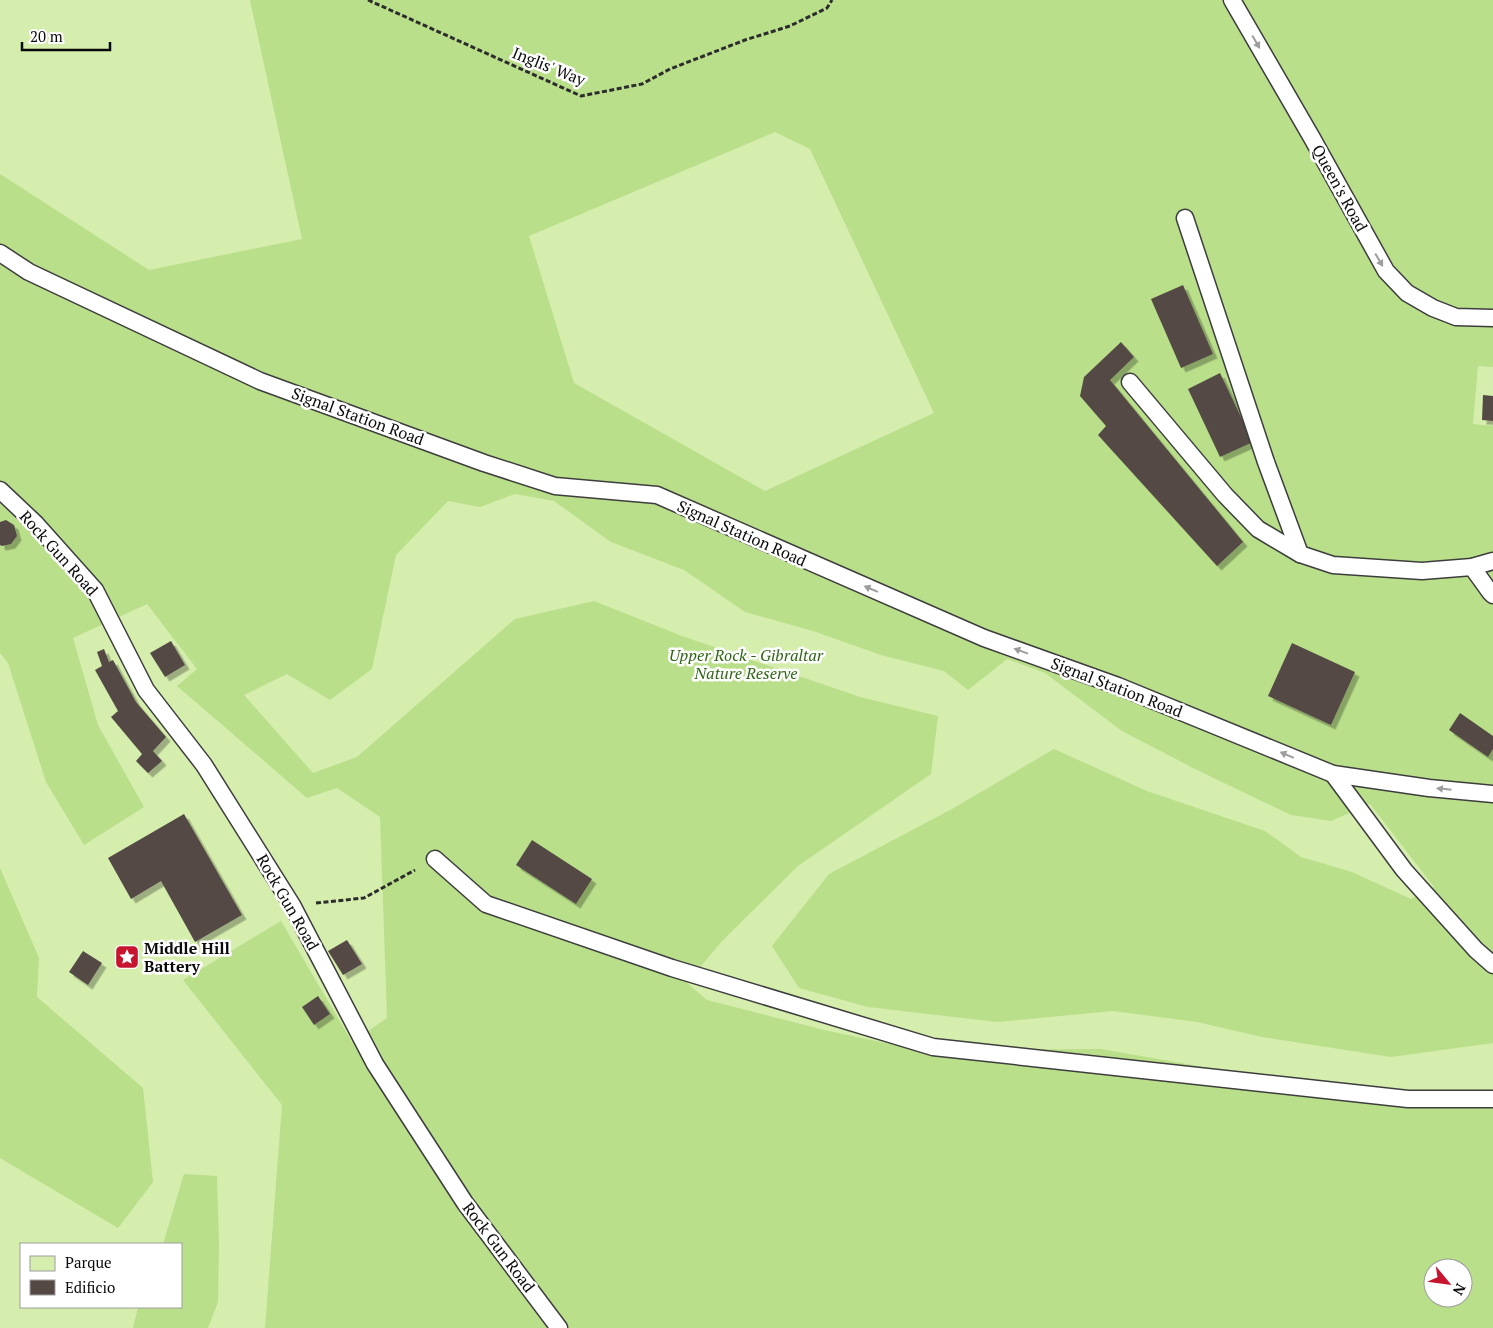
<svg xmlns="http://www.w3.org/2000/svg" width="1493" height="1328" font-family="'PT Serif',serif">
<defs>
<filter id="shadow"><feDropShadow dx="4.5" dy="4.5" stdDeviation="0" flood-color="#0004"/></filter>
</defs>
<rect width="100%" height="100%" fill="#fff8e7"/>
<path fill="#d5edad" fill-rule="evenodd" d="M 0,0 L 1493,0 L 1493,1328 L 0,1328 ZM 21,1244 L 181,1244 L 181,1307 L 21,1307 ZM 1433,1268 L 1463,1268 L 1463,1298 L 1433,1298 Z"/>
<g fill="#badf8a" fill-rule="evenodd">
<path d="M 250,0 L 1493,0 L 1493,367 L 1478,366 L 1473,424 L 1493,426 L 1493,1043 L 1391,1057 L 1262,1037 L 1197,1022 L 1113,1011 L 997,1022 L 868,1007 L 799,988 L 772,946 L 829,874 L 952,809 L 1054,749 L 1147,791 L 1265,831 L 1301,857 L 1352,872 L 1411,899 L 1434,887 L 1370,804 L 1331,821 L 1291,815 L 1197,770 L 1122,731 L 1045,673 L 1007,659 L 968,690 L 944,671 L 881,655 L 813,631 L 745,612 L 684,570 L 611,542 L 554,501 L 515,494 L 480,507 L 448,501 L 396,555 L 372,669 L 330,700 L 287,674 L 244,695 L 313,773 L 357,757 L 515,619 L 594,601 L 682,636 L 784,671 L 860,697 L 938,716 L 931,774 L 798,866 L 722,941 L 687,983 L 707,1000 L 824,1030 L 918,1050 L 1101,1049 L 1409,1103 L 1493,1103 L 1493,1328 L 265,1328 L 282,1105 L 183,980 L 281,921 L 352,1042 L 387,1018 L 380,817 L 337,788 L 307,798 L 177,686 L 197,669 L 147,604 L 73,638 L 98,725 L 144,807 L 84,845 L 46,782 L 8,663 L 0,653 L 0,174 L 149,270 L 302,239 ZM 775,132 L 810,149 L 934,413 L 765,491 L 574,383 L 529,236 ZM 1433,1268 L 1463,1268 L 1463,1298 L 1433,1298 Z"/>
<path d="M 0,868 L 39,958 L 37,997 L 143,1088 L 153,1182 L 118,1228 L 0,1158 Z"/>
<path d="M 184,1174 L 217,1176 L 219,1242 L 218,1302 L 208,1328 L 133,1328 L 138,1307 L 181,1307 L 181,1244 L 163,1244 Z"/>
</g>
<g fill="#544945" filter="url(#shadow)">
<path d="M 1183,285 L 1213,354 L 1181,368 L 1151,299 Z"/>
<path d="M 1121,342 L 1134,357 L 1110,380 L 1243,542 L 1217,566 L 1098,435 L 1106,426 L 1080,396 L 1084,377 Z"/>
<path d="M 1220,373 L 1253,442 L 1220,457 L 1188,389 Z"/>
<path d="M 1483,395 L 1493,396 L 1493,421 L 1482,420 Z"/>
<path d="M 6,520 L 14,525 L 17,536 L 11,544 L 2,546 L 0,545 L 0,522 Z"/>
<path d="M 171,641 L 185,665 L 165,677 L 150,653 Z"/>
<path d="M 1292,643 L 1355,672 L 1331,725 L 1268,696 Z"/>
<path d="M 104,649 L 109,662 L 113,660 L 136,702 L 166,737 L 153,751 L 162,761 L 148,773 L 136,761 L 142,754 L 111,717 L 118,711 L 95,670 L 102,666 L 97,652 Z"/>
<path d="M 1460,713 L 1493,736 L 1493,749 L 1488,757 L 1449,730 Z"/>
<path d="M 184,814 L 242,915 L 195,942 L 161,881 L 131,899 L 108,858 Z"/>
<path d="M 532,840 L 592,879 L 576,904 L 516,865 Z"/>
<path d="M 347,940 L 362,964 L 343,975 L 328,951 Z"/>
<path d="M 83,951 L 102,963 L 88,985 L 69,972 Z"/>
<path d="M 318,996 L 330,1014 L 314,1025 L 302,1007 Z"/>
</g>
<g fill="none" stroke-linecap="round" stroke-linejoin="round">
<defs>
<g id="lane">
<path d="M 1232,0 L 1312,138 L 1386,271 L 1407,293 L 1433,308 L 1456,317 L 1493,318"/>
<path d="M 1185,218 L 1266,462 L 1300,554"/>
<path d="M 0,253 L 29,272 L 260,381 L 484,463 L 555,486 L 657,495 L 984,638 L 1118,686 L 1333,774 L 1429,788 L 1493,794"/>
<path d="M 1130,382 L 1225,495 L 1258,529 L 1300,554 L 1333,565 L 1422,571 L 1472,567 L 1493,561"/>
<path d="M 0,490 L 36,524 L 95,590 L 146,690 L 204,765 L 292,905 L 375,1064 L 465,1203 L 559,1328"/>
<path d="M 1472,567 L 1490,592 L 1493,595"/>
<path d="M 1333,774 L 1404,870 L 1476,950 L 1493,965"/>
<path d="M 435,859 L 486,904 L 672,968 L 933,1047 L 1408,1099 L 1493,1099"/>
</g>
</defs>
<use href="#lane" stroke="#3d3d3d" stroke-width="19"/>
<g stroke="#2c2c2c" stroke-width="3" stroke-dasharray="5 2.5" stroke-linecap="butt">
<path d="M 368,0 L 581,96 L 642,84 L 670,69 L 745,40 L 790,26 L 827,8 L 832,0"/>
<path d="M 316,903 L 364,898 L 415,870"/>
</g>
<use href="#lane" stroke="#fff" stroke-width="16"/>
</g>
<defs><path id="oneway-solid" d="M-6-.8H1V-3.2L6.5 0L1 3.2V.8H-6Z" transform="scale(1.25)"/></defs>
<g fill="#9d9d9d">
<use href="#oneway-solid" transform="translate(1256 42) rotate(60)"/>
<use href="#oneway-solid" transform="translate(1379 260) rotate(60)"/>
<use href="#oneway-solid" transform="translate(871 589) rotate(-157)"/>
<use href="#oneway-solid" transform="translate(1021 651) rotate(-160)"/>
<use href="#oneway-solid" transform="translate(1287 755) rotate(-157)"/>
<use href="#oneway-solid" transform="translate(1444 789) rotate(-174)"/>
</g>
<defs>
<symbol id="sight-square" viewBox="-11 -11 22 22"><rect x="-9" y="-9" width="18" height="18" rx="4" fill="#c71530" stroke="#fff"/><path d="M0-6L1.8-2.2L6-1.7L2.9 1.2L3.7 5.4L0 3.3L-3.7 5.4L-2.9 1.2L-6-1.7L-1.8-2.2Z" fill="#fff"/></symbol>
</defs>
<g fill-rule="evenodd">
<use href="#sight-square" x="113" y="943" width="28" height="28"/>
</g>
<g text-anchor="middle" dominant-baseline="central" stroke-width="5" stroke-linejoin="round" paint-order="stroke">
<g font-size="16" fill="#0a0a0a" stroke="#fff">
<text transform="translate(549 66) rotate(22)">Inglis' Way</text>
<text transform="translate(1340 188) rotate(61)">Queen's Road</text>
<text transform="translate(358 416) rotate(20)">Signal Station Road</text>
<text transform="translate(742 533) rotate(24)">Signal Station Road</text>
<text transform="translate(59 553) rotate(48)">Rock Gun Road</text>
<text transform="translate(1117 687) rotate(21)">Signal Station Road</text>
<text transform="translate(288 902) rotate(60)">Rock Gun Road</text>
<text transform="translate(499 1247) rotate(53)">Rock Gun Road</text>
</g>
<g font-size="16" font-style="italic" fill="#2f6715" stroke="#fff">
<text x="746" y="655">Upper Rock - Gibraltar<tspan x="746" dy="18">Nature Reserve</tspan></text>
</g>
<g font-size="16" font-weight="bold" fill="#0a0a0a" stroke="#fff" text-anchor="start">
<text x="144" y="948">Middle Hill<tspan x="144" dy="18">Battery</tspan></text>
</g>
</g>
<rect x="20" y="1243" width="162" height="65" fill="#ffffff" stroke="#9d9d9d"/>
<rect x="30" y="1256" width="25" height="15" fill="#d5edad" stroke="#9d9d9d"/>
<text x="65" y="1268" font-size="15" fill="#0a0a0a">Parque</text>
<rect x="30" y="1280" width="25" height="15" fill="#544945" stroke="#9d9d9d"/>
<text x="65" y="1293" font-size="15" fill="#0a0a0a">Edificio</text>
<g transform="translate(1448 1283) rotate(119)"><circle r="24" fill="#ffffff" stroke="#9d9d9d"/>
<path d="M0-4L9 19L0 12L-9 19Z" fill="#c71530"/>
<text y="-8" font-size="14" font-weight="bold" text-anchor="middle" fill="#0a0a0a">N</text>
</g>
<path d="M22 42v8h88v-8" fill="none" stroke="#0a0a0a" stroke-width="2.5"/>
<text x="30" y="42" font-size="15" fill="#0a0a0a" stroke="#ffffff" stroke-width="4" paint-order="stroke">20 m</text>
</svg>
